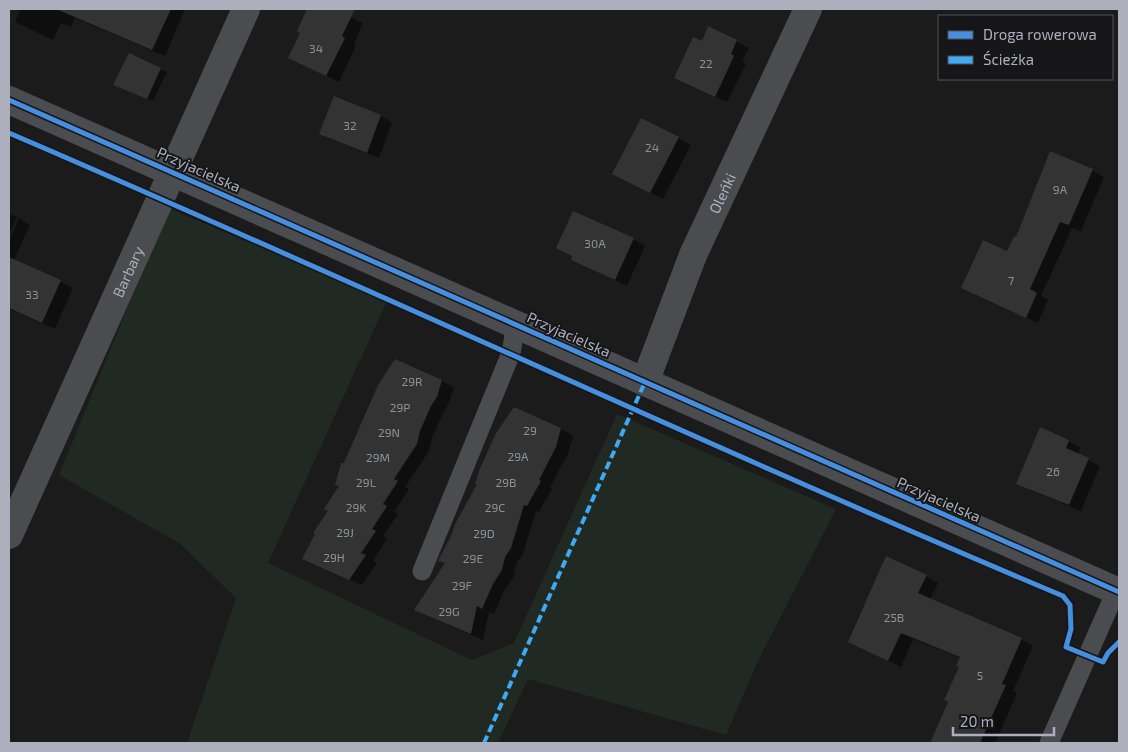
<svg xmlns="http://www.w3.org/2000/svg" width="1128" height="752" font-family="'Exo 2',sans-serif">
<rect width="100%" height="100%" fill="#1b1b1c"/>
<path fill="#212923" d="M 168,208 L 387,301 L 268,563 L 472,660 L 514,643 L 617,414 L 836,509 L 758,661 L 726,735 L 528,679 L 498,743 L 187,743 L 236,598 L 179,543 L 59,475 Z"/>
<g fill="#0007">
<path d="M 16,9 L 185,9 L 165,56 L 75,18 L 71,27 L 61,23 L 53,40 L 15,22 L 20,11 Z"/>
<path d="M 308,9 L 334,9 L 363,23 L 354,44 L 356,46 L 339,82 L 290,58 L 301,32 L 298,31 Z"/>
<path d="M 709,28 L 749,48 L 742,62 L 746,64 L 727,102 L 687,84 Z"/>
<path d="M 129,54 L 167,72 L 153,101 L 121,88 Z"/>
<path d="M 335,98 L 381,116 L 392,123 L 379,158 L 333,140 L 321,134 Z"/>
<path d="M 641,119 L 691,145 L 663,199 L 626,180 Z"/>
<path d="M 1051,153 L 1093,171 L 1104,177 L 1081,231 L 1072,228 L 1041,296 L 1048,300 L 1038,323 L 974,294 L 1008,253 L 1016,238 Z"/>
<path d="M 9,214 L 17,217 L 9,235 Z"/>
<path d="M 19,218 L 30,225 L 14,260 L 73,288 L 55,329 L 9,309 L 9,241 Z"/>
<path d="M 633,239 L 645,246 L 627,286 L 572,260 Z"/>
<path d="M 442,381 L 454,388 L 448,405 L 443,413 L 432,438 L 429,451 L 405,487 L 409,489 L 394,512 L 398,514 L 383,536 L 387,539 L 373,561 L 377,563 L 362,585 L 303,559 Z"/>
<path d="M 514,409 L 561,429 L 573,436 L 568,454 L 550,487 L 552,488 L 539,512 L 536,511 L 523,554 L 516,564 L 514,576 L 504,591 L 494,614 L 489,612 L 483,640 L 428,616 L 416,609 L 446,564 L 478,484 Z"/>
<path d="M 1068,441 L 1080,447 L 1078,455 L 1100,466 L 1081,511 L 1030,490 L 1018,483 Z"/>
<path d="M 926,576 L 938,583 L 930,599 L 1021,639 L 1033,646 L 1013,691 L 1017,693 L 995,743 L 978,743 L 952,732 L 950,702 L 960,667 L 961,658 L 913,639 L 901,667 L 862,648 Z"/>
</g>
<g fill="#333334">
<path d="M 56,9 L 171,9 L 152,50 Z"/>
<path d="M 307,9 L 355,9 L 342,36 L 345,38 L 326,76 L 288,58 L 300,33 L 297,31 Z"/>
<path d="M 708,26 L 737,40 L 731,54 L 734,56 L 715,97 L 674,78 L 693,37 L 702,41 Z"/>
<path d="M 129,53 L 161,68 L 147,99 L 113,85 Z"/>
<path d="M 334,96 L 381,115 L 367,153 L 319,134 Z"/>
<path d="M 641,118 L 679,137 L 650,193 L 612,174 Z"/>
<path d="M 1050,151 L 1093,169 L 1069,225 L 1060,222 L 1030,289 L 1037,293 L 1026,318 L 961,288 L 983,240 L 1007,251 L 1014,236 L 1016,237 Z"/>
<path d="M 573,211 L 634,238 L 615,280 L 571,260 L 572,256 L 556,248 Z"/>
<path d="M 9,257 L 61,280 L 42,323 L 9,308 Z"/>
<path d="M 395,359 L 442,380 L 437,397 L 431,406 L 420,431 L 417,444 L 394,479 L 398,481 L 383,504 L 387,506 L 372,529 L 376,531 L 361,553 L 366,555 L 349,580 L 302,559 L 315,534 L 313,533 L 328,511 L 324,509 L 339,486 L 335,485 L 341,463 L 344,463 L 346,458 L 378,385 Z"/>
<path d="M 514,407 L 561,428 L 556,447 L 539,480 L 541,481 L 527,506 L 524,505 L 511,548 L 505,557 L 502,570 L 493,584 L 482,609 L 477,606 L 471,634 L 414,610 L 445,563 L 438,561 L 440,557 L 452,534 L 455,524 L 477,484 L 475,484 L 479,471 L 496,433 Z"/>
<path d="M 1040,427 L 1069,440 L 1066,448 L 1089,458 L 1069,505 L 1016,484 Z"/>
<path d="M 886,556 L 927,575 L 918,593 L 1022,638 L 1002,684 L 1006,685 L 980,743 L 930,743 L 948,702 L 944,700 L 959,667 L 956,666 L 960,657 L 901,633 L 888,661 L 848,642 Z"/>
</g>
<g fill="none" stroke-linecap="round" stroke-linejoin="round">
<g stroke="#4b4c4f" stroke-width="19">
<path d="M 422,571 L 511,353 L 516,324"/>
<path d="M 1049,743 L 1116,591"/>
</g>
<g stroke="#4b4c4f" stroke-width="28">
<path id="s1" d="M 645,382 L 693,255 L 808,9"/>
<path id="s2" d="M 9,535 L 246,9"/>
</g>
<path stroke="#4b4c4f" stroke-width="28" d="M 9,100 L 1119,592"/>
<path stroke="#3fa9f5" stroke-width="4" stroke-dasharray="8 4" stroke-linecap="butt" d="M 484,743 L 645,382"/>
<defs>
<g id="cycleway">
<path d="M 9,100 L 1119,592"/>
<path d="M 9,133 C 361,284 709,447 1063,596 L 1070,605 L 1071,629 L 1066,647 L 1103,662 L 1108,653 L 1119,642"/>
</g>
</defs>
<use href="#cycleway" stroke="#161518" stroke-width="8"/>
<use href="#cycleway" stroke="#468fdf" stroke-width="5"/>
</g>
<g text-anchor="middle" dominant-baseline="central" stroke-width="4" stroke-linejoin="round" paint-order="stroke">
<g font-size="12" fill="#8e919a">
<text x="316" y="48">34</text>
<text x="706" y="63">22</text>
<text x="350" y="125">32</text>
<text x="652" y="147">24</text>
<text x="1060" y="189">9A</text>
<text x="595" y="243">30A</text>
<text x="1011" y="280">7</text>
<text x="32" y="294">33</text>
<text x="412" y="381">29R</text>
<text x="400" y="407">29P</text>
<text x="530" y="430">29</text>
<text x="389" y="432">29N</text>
<text x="518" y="456">29A</text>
<text x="378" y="457">29M</text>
<text x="1053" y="471">26</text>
<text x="366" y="482">29L</text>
<text x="506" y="482">29B</text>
<text x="356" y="507">29K</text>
<text x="495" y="507">29C</text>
<text x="345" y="532">29J</text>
<text x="484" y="533">29D</text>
<text x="334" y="557">29H</text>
<text x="473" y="558">29E</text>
<text x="462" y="585">29F</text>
<text x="449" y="611">29G</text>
<text x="894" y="617">25B</text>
<text x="980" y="675">5</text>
</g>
<g font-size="15" fill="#adb0bc" stroke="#161518">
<text transform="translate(199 169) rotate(24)">Przyjacielska</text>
<text stroke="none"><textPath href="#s1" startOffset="204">Oleńki</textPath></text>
<text stroke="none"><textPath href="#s2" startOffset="289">Barbary</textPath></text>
<text transform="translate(569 334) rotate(24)">Przyjacielska</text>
<text transform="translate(939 499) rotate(24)">Przyjacielska</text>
</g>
</g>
<rect width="1128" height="752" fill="none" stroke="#adb0bc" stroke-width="20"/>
<rect x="938" y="15" width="175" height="65" fill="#161518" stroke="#52535a"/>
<rect x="948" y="31" width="25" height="8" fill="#468fdf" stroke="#52535a"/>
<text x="983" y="40" font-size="15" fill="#adb0bc">Droga rowerowa</text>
<rect x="948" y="56" width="25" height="8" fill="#3fa9f5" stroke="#52535a"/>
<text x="983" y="65" font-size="15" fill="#adb0bc">Ścieżka</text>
<path d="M953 727v8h101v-8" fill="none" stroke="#adb0bc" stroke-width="2.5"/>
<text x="960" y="727" font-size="15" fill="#adb0bc" stroke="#161518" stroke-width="4" paint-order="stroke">20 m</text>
</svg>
